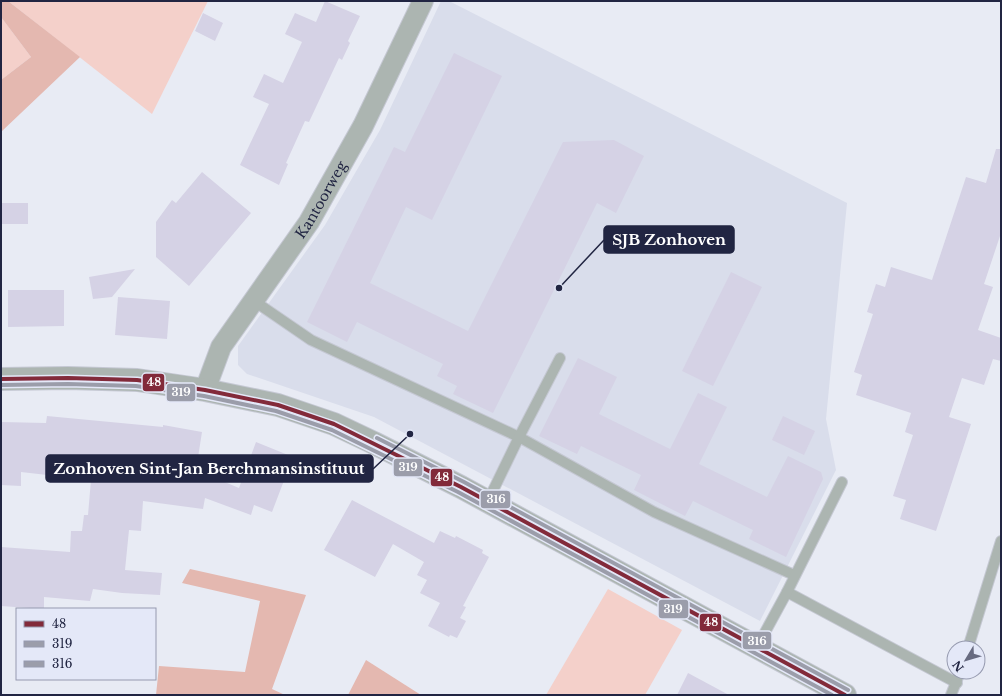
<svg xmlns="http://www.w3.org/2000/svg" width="1002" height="696" font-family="'Libre Baskerville',serif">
<rect width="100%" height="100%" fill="#e8ebf4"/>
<path fill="#d9ddeb" d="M 441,1 L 449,1 L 847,203 L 826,419 L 836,470 L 760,621 L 374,417 L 247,374 L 238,365 L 238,346 L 325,225 L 380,130 Z"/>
<g fill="#f4d0ca">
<path d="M 8,1 L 208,1 L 152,114 Z"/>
<path d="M 1,17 L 31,57 L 1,80 Z"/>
<path d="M 608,589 L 682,630 L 645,695 L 546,695 Z"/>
</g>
<g fill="#e4b8b0">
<path d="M 1,1 L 8,1 L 80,57 L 1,132 L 1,80 L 31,57 L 1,17 Z"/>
<path d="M 190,569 L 306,595 L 272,689 L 285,695 L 156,695 L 159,666 L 245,672 L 260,601 L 182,583 Z"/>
<path d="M 366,660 L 421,695 L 348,695 Z"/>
</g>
<g fill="#d5d2e5">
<path d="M 325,1 L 360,16 L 348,41 L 350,43 L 342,60 L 339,58 L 309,122 L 305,121 L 286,163 L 288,164 L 279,185 L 240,165 L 269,104 L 253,97 L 264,74 L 283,83 L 302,42 L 285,34 L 295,13 L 316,22 Z"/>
<path d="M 203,13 L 223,23 L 215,41 L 195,31 Z"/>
<path d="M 454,53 L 502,76 L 432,220 L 406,207 L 370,283 L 468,331 L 563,142 L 614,140 L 644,156 L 616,213 L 597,203 L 493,413 L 453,394 L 457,386 L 437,376 L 443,364 L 357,322 L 347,342 L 307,322 L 394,147 L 405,152 Z"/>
<path d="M 996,149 L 1001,149 L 1001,233 L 984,284 L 993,287 L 978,330 L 1001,338 L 1001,361 L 993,359 L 984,385 L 962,378 L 949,417 L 971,424 L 936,531 L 900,519 L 906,500 L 893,496 L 913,435 L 905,432 L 911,413 L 856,395 L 862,375 L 854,372 L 873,314 L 867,312 L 876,284 L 885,287 L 891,267 L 932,280 L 966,177 L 986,183 Z"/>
<path d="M 202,172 L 251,213 L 189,286 L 156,257 L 156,222 L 172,200 L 176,203 Z"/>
<rect x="1" y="203" width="27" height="21"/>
<path d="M 135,269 L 112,297 L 93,299 L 89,277 Z"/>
<path d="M 731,272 L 762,287 L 713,386 L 682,371 Z"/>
<path d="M 8,290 L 64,290 L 64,326 L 8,327 Z"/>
<path d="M 118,297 L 170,301 L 167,339 L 115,335 Z"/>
<path d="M 578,358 L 617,377 L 599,414 L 670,449 L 698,393 L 727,407 L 699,464 L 767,497 L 788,456 L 821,472 L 823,479 L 786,557 L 749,539 L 753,530 L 693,501 L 685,516 L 634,490 L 641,475 L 581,446 L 577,454 L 539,436 Z"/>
<path d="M 47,416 L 163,427 L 163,425 L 202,432 L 196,470 L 239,488 L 256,442 L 293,457 L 272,512 L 254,505 L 251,515 L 205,498 L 203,509 L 143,501 L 141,531 L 129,530 L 125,570 L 162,573 L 160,595 L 122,593 L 93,589 L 90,601 L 44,597 L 44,609 L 1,606 L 1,547 L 70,552 L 71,531 L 82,531 L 84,515 L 88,515 L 91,480 L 21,472 L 21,486 L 1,485 L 1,422 L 46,423 Z"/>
<path d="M 783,416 L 815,431 L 804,455 L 772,440 Z"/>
<path d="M 352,500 L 434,543 L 440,531 L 455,538 L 456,536 L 483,550 L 482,553 L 489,557 L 463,606 L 466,607 L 460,618 L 466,621 L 457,638 L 450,635 L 449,637 L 428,626 L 440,603 L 420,593 L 427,580 L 417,575 L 424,562 L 393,544 L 375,577 L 324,550 Z"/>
<path d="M 688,673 L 729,695 L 677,695 Z"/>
</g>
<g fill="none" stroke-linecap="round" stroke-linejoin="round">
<defs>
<g id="service">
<path d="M 254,301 L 311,340 L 519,437 L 654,512 L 794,575"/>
<path d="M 488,501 L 519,437 L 560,358"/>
<path d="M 787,592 L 957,683"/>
<path d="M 757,647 L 787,592 L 842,482"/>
<path d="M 968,648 L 1001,541"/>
<path d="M 951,695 L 960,672"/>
</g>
<g id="minor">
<path id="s1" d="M 205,390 L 221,347 L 309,222 L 363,126 L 423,1"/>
</g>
<path id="tertiary" d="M 1,379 L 68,378 L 137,380 L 205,390 L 278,405 L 334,424 L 374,443 L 461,487 L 845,695"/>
</defs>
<use href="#service" stroke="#c5c8d3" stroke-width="12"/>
<use href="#minor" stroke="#c5c8d3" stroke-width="22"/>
<use href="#tertiary" stroke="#c5c8d3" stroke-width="24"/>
<use href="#service" stroke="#acb5b1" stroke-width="10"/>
<use href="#minor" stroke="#acb5b1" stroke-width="20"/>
<use href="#tertiary" stroke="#acb5b1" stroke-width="22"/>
<defs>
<path id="bus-1" d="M 1,379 L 68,378 L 137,380 L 205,390 L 278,405 L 334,424 L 461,487 L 845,695"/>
<path id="bus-2" d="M 1,385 L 68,384 L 136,386 L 204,396 L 276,411 L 332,430 L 458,492 L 832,695"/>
<path id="bus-3" d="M 377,438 L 464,482 L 848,690"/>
</defs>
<use href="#bus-1" stroke="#e4e8f8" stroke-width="7"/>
<use href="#bus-2" stroke="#e4e8f8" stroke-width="7"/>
<use href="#bus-3" stroke="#e4e8f8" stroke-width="7"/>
<use href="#bus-1" stroke="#822a3a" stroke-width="4"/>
<use href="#bus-2" stroke="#9b9daa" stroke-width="4"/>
<use href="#bus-3" stroke="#9b9daa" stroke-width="4"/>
</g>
<g text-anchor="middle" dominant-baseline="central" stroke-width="4" stroke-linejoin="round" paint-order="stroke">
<g font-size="14" fill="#212542" stroke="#e4e8f8">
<text stroke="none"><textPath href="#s1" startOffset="224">Kantoorweg</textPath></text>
</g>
</g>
<path fill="none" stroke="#212542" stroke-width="1.5" d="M559 288L604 240M410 434L373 469"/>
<g fill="#212542" stroke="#e4e8f8" stroke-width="1.5">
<circle cx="559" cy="288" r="4"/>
<circle cx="410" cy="434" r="4"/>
</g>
<g fill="#212542" stroke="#212542" stroke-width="1.5">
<rect x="604" y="226" width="130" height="27" rx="4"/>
<rect x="46" y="455" width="327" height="27" rx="4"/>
</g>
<g font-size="15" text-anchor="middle" font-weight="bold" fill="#fff">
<text x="669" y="245">SJB Zonhoven</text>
<text x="209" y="474">Zonhoven Sint-Jan Berchmansinstituut</text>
</g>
<g stroke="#e4e8f8" stroke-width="1.5">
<rect x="142" y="373" width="23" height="19" rx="4" fill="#822a3a"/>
<rect x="166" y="383" width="30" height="19" rx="4" fill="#9b9daa"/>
<rect x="393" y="458" width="30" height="19" rx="4" fill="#9b9daa"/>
<rect x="430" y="468" width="23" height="19" rx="4" fill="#822a3a"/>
<rect x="480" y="490" width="31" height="19" rx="4" fill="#9b9daa"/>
<rect x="658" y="599" width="31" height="20" rx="4" fill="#9b9daa"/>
<rect x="699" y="613" width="23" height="19" rx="4" fill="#822a3a"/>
<rect x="742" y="631" width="30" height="19" rx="4" fill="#9b9daa"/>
</g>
<g font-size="11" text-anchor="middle" font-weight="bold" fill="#fff">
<text x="154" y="386">48</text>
<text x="181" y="396">319</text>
<text x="408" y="471">319</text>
<text x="442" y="481">48</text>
<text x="496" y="503">316</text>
<text x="673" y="613">319</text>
<text x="711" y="626">48</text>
<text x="757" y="645">316</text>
</g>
<rect width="1002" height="696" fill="none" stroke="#212542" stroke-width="4"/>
<rect x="16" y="608" width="140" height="72" fill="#e4e8f8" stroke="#969aaf"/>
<rect x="24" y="621" width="20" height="6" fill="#822a3a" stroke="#969aaf"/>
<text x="52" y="628" font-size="12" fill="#212542">48</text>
<rect x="24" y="641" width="20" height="6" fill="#9b9daa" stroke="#969aaf"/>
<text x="52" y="648" font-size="12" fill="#212542">319</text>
<rect x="24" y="661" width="20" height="6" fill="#9b9daa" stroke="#969aaf"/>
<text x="52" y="668" font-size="12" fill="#212542">316</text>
<g transform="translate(966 660) rotate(232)"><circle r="19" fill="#e4e8f8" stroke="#969aaf"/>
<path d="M0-3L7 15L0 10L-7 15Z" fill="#676a80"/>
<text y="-6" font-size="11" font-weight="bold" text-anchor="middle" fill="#212542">N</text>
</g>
</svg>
